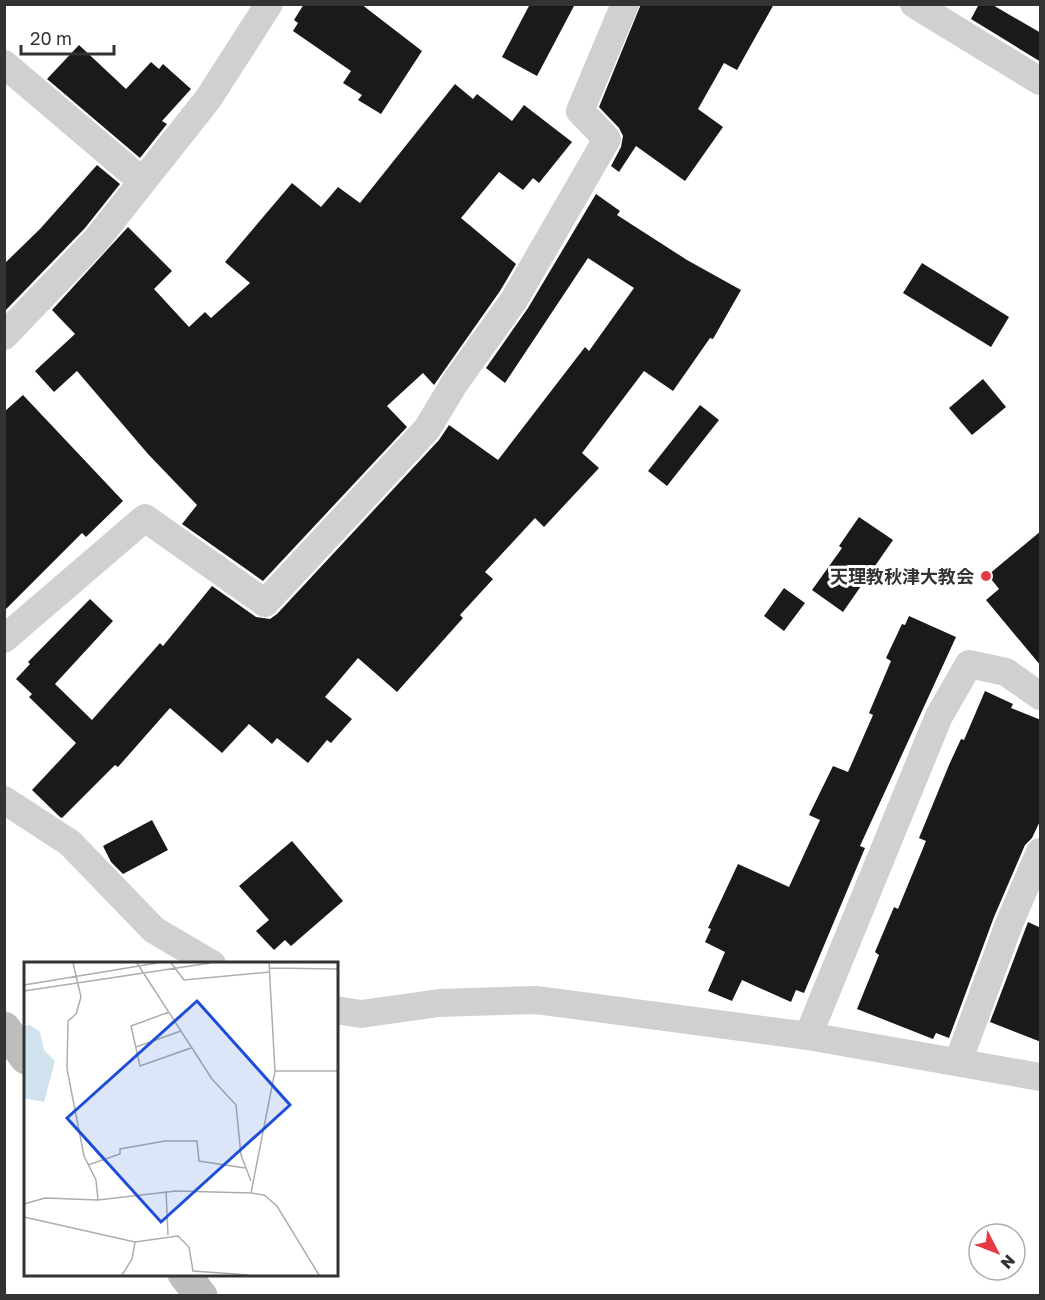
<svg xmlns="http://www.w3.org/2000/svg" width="1045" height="1300" font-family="'Golos Text','Noto Sans JP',sans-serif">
<rect width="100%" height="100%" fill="#fff"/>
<g fill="#1a1a1a">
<path d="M 304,4 L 361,4 L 422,51 L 381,114 L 358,100 L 362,95 L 343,83 L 351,71 L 293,31 L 298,23 L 294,20 Z"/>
<path d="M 530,4 L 575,4 L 537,76 L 502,57 Z"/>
<path d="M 641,4 L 774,4 L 737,70 L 724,63 L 698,109 L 723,127 L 685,181 L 636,146 L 619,172 L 611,166 L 621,147 L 623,136 L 619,128 L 599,107 Z"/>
<path d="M 979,4 L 991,4 L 1041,33 L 1041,62 L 971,19 Z"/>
<path d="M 79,45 L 126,89 L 151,62 L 159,69 L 163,64 L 191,89 L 162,121 L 167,124 L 140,158 L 47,79 Z"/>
<path d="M 455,84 L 473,99 L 477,94 L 512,121 L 524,105 L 572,142 L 539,183 L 533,178 L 523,190 L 499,172 L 461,218 L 516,264 L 500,291 L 434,385 L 423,373 L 387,406 L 407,427 L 263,581 L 182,524 L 197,505 L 148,454 L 77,371 L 54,392 L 35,371 L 75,334 L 52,310 L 128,227 L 172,271 L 154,289 L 189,327 L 205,312 L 211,318 L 250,283 L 225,262 L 292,183 L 321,207 L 338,187 L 360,203 Z"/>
<path d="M 97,165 L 120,184 L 85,228 L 4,312 L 4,264 L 40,229 Z"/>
<path d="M 596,194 L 620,211 L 617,215 L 687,260 L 741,290 L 713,339 L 710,338 L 673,391 L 644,371 L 582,453 L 599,468 L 544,527 L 535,518 L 485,572 L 493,579 L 460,615 L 463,618 L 397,692 L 358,658 L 325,697 L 352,719 L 331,743 L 327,740 L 308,763 L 277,738 L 272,744 L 249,724 L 222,753 L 170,708 L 118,767 L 115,765 L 62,818 L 60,817 L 32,790 L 76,743 L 29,697 L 32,694 L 16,679 L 30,664 L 28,662 L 90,599 L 113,621 L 55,684 L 92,720 L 160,643 L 163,646 L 212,586 L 256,617 L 270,619 L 277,614 L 439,440 L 449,425 L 498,460 L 585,347 L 589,351 L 634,288 L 588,258 L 505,383 L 486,368 L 528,308 Z"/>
<path d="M 922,263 L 1009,317 L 991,347 L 903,293 Z"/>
<path d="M 983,379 L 1006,407 L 972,435 L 949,408 Z"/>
<path d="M 23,395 L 123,501 L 86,537 L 82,533 L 4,611 L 4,412 Z"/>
<path d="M 700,405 L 719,420 L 667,486 L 648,471 Z"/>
<path d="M 859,517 L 893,540 L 843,612 L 812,590 L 842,548 L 839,546 Z"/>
<path d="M 1041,531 L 1041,666 L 986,600 L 999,589 L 988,575 Z"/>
<path d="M 784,588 L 805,603 L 784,631 L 764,616 Z"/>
<path d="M 909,616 L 956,637 L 860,846 L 865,848 L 804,993 L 796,990 L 791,1002 L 742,980 L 732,1001 L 708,991 L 725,952 L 705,942 L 711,929 L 708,928 L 738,864 L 789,887 L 820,820 L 809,815 L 833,766 L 848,772 L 873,715 L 869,713 L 891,661 L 886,658 L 902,624 L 905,625 Z"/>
<path d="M 985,691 L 1013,704 L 1011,708 L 1041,720 L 1041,819 L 1032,838 L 1025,845 L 994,917 L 949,1038 L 936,1033 L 933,1039 L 857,1009 L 879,955 L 875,952 L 894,907 L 898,909 L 926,841 L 919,838 L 949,765 L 961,739 L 964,740 Z"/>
<path d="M 152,820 L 168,850 L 123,874 L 111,862 L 103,846 Z"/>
<path d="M 292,841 L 343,901 L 291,946 L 285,940 L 274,950 L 256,931 L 269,920 L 239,886 Z"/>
<path d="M 1028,922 L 1041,928 L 1041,1042 L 990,1022 Z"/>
</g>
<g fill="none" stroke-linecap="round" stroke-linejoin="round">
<g stroke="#d0d0d0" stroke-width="28">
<path d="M 914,4 L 1040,81"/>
<path d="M 4,64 L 142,181"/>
<path d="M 4,336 L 97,239 L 208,99 L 269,4"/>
<path d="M 4,639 L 145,518 L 265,603 L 427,429 L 454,384 L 514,300 L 607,139 L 580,111 L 625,4"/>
<path d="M 4,800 L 70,843 L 154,930 L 212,964"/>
<path d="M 336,1010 L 361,1014 L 439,1003 L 536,1000 L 808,1036 L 1040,1077"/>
<path d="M 808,1036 L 939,716 L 969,664 L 1006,672 L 1040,696"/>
<path d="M 958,1062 L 1009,924 L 1040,852"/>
</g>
<g stroke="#bdbdbd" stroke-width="33">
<path d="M 4,1028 L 26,1058"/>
<path d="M 184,1274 L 201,1296"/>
</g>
</g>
<circle fill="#e63946" stroke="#fff" stroke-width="2" cx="986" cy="576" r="6"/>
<g text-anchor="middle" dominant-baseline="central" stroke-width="6" stroke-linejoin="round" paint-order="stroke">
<g font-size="18" font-weight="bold" fill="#333" stroke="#fff" text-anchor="end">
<text x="974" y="576">天理教秋津大教会</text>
</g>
</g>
<g transform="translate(24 962)">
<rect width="314" height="314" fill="#fff"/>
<path d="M 6,63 L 16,70 L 20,88 L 31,99 L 20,140 L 0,136 L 0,64 Z" fill="#cfe2ee"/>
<path fill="none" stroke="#adadad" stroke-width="1.5" d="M 49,1 L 57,35 L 52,52 L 44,59 L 43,107 L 60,194 L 72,218 L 74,238M 113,1 L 188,117 L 212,143 L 217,193 L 227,219M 147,1 L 160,18 L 246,10M 245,1 L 251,109 L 227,231 L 240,233 L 253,244 L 295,313M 245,6 L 314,7M 0,23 L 133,1M 0,29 L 186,1M 145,50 L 107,64 L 116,104 L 167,86M 112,85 L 157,69M 251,109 L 314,109M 64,203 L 96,192 L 96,187 L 141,179 L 173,179 L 175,199 L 221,206M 142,229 L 144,273M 0,242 L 21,236 L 74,238 L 152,229 L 227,231M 0,255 L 111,280 L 154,274 L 165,285 L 169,309 L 225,313M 98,313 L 108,297 L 111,280"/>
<path fill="#1d4ed8" fill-opacity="0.15" stroke="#1d4ed8" stroke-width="3" d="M 173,39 L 266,143 L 137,260 L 43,156 Z"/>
<rect width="314" height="314" fill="none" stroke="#333" stroke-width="3"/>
</g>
<rect width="1045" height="1300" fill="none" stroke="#333333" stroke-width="12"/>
<g transform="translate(997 1252) rotate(132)"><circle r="28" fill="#ffffff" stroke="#adadad" stroke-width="1.5"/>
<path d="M0-4.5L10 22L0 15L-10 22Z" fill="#e63946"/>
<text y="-9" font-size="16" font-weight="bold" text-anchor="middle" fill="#333333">N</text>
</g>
<path d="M21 45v9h93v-9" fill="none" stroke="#333333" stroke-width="3"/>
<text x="30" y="45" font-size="18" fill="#333333" stroke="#ffffff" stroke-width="4.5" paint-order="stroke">20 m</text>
</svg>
